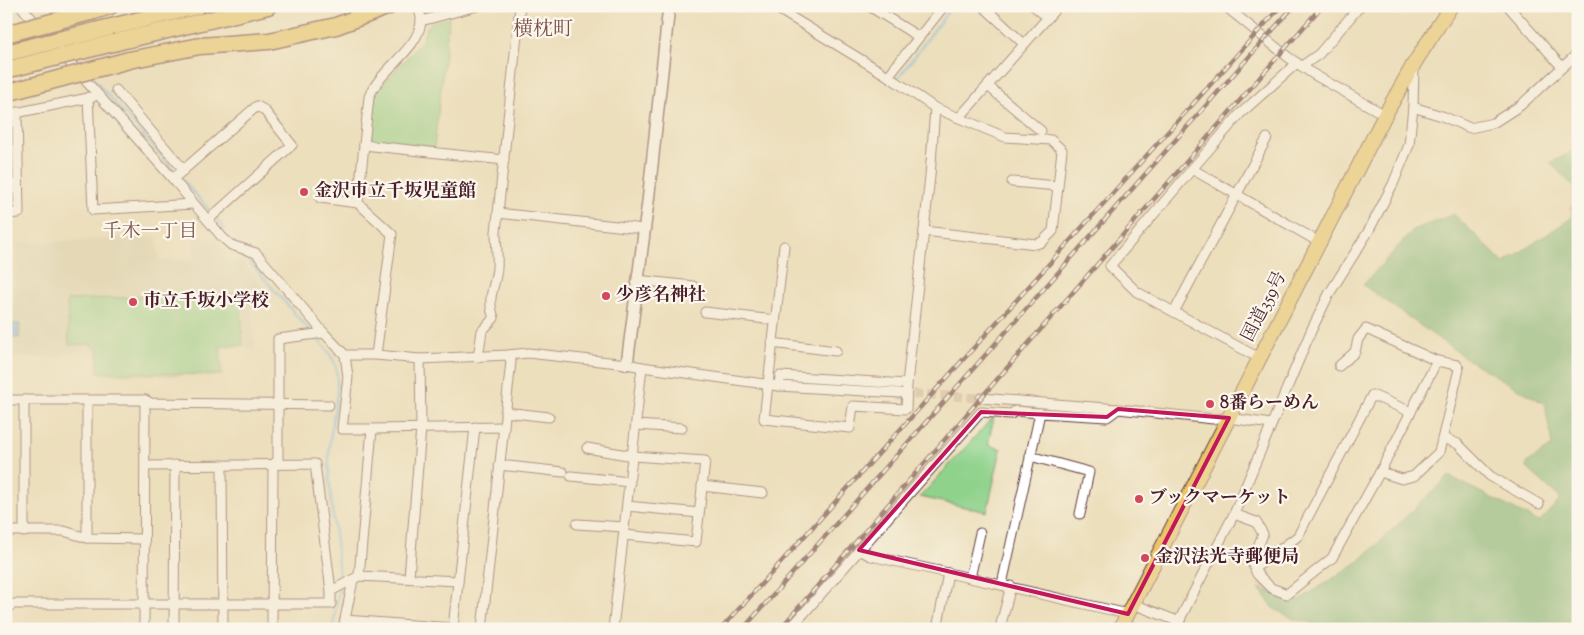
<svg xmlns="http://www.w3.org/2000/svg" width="1584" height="635" font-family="'Sorts Mill Goudy','Noto Serif JP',serif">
<rect width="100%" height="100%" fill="#fbf7ec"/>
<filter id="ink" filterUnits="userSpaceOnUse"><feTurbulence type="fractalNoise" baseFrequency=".02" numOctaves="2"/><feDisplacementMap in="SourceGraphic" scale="10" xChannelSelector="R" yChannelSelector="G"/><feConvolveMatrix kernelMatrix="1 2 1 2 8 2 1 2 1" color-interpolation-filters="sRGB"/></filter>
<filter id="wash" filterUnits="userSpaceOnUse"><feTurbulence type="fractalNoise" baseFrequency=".0096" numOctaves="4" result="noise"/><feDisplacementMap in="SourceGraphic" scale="20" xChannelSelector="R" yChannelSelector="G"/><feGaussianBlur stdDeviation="1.12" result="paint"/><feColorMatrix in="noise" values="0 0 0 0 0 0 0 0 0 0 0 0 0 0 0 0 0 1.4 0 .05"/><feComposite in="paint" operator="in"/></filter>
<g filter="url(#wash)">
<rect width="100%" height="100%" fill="#ecdfbc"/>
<path fill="#d9d1b1" d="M 157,236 L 159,261 L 194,259 L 193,237 L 215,237 L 225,250 L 225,260 L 229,263 L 242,262 L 264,288 L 250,290 L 255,347 L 224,348 L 224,377 L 95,376 L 96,353 L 69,352 L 63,358 L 14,357 L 15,346 L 6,345 L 6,315 L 14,315 L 14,272 L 18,270 L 16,244 Z"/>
<g fill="#8ed28b" stroke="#6c785b">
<path d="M 449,18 L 434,147 L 374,141 L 371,139 L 376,92 L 422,41 L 427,27 L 432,22 Z"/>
<path d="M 240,293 L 243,345 L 220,346 L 221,375 L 99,372 L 98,349 L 90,344 L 69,345 L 67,300 Z"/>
<path d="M 994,416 L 988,445 L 1001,449 L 987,512 L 920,497 Z"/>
</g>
<path fill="#72b477" stroke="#5e6a51" d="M 1578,148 L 1578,629 L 1337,629 L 1294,619 L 1274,609 L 1259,588 L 1298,601 L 1359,561 L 1449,476 L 1539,522 L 1561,499 L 1526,467 L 1528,462 L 1552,446 L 1545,404 L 1470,361 L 1363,285 L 1413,230 L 1454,214 L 1504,263 L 1571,218 L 1574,187 L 1550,163 Z"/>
<path fill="#71b3e6" stroke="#5e6988" d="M 6,324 L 20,324 L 19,338 L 6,337 Z"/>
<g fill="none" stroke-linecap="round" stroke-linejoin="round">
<g stroke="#71b3e6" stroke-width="2.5">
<path d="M 900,76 L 952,6"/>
<path d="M 95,80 L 211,212"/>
<path d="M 215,217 L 225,229"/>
<path d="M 248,260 L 311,332"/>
<path d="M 315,336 C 323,345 333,355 336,368 C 341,395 328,432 329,460 C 329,501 338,542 339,583"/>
<path d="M 333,629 L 339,588"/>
</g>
</g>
</g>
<g filter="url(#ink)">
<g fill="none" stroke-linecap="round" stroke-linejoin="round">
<path stroke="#ccb99f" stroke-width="9" stroke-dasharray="9 4.5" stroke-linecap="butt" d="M 900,393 L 981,398"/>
<defs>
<g id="minor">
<path d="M 21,6 L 53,44"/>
<path d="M 773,6 L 888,76 L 935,108 L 1005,137 L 1051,140 L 1062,150 L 1053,231 L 1042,242 L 1036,244 L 924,231"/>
<path d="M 869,6 L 919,37"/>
<path d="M 1034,6 L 1048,18"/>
<path d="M 1225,6 L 1288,57 L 1313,74 L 1385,115"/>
<path d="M 1508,6 L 1562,67"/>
<path d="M 985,8 L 1024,44"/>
<path d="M 421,21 L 477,6"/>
<path d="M 62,54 L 173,179 L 222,237 L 231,245 L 256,253 L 324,333 L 345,355 L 376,355 L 420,359 L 508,355 L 528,353 L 627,364 L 642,367 L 779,386 L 900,393"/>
<path d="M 1302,66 L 1319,54 L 1360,6"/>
<path d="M 888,76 L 944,6"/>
<path d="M 988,86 L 1041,131"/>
<path d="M 116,90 L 184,170"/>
<path d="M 88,97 L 93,210 L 193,204"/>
<path d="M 1413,107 L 1442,116 L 1470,128 L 1493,123 L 1521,105 L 1578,53"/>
<path d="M 6,115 L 93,97"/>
<path d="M 959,118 L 1058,6"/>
<path d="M 364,145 L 504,160"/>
<path d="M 1192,169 L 1240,114 L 1297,63"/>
<path d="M 173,179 L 257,106 L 264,110 L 292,145 L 208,220"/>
<path d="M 1012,182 L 1058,186"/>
<path d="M 320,198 L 358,203"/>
<path d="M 498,213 L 644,229"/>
<path d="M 6,214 L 19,213 L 17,112"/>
<path d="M 784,246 L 764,419 L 850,428 L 853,406 L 906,409 L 907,384"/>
<path d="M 637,280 L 693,286"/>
<path d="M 705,312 L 775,320"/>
<path d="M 1174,312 L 1267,138"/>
<path d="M 772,343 L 836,351"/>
<path d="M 345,355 L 348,377 L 342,429 L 372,429"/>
<path d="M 376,355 L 392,234 L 358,203 L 369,97 C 380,69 418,50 421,22 C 422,17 419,11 418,6"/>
<path d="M 478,357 L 482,331 L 494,318 C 486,297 495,289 497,268 C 498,256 496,244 496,232 L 520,6"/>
<path d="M 1259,358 L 1137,292 L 1110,266 L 1192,169 L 1319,242"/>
<path d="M 779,386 L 780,376 L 907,384 L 930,176 L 935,108"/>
<path d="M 981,398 L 1118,409 L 1213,419 L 1229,418 L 1271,424"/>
<path d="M 6,400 L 145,400 L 151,403 L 329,405"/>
<path d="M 24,400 L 24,532"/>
<path d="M 87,401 L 87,538"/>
<path d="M 505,412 L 549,417"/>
<path d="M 636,425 L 682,428"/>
<path d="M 1443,438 L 1458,444 L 1490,476 L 1539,504"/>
<path d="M 587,448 L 633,456 L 705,461 L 696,542 L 624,535"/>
<path d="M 1030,456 L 1089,472 L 1080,514"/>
<path d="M 222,465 L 223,629"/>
<path d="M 499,465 L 563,472"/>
<path d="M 146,466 L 315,464 L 331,591"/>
<path d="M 1380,472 L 1402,479 L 1414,476 L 1439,452 L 1459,369 L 1457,365 L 1437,361"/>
<path d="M 571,476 L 630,482"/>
<path d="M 702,486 L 763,493"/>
<path d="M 627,506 L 699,513"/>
<path d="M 1234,514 L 1256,522 L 1263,534 L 1252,562 L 1257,574 L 1271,588 L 1287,594 L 1332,558 L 1380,472 L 1437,361 L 1366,329 L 1358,339 L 1355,352 L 1339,366"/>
<path d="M 577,524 L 624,527"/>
<path d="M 6,531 L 64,531 L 87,538 L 144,539"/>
<path d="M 859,550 L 871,556 L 948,573"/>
<path d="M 1255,568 L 1298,536 L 1372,395 L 1411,412"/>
<path d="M 359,576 L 372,429 L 504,427"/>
<path d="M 409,577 L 421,428 L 420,359"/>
<path d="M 970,578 L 980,533"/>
<path d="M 1002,584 L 1040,413 L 1107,417 L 1118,409"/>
<path d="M 1133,604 L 1180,622"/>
<path d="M 6,609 L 13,604 L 331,604 L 331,591 L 359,576 L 458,581"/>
<path d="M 345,620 L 453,628 L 475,427"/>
<path d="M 1001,624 L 1011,586"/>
<path d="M 144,629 L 145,400"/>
<path d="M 174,629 L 175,465"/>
<path d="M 272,629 L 273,465 L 278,460 L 278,339 L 324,333"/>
<path d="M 343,629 L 353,580"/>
<path d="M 482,629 L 511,361 L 508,355"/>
<path d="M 613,629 L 642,367"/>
<path d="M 790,629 L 981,412 L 1011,414 L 1015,411 L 1040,413"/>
<path d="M 937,629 L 948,573 L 1128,614"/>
<path d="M 1179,629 L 1181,617 L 1234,514 L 1311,331 L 1329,294 L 1368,232 L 1393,184 L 1409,145 L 1413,107 L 1414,67"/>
</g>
<path id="tertiary" d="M 627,364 L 648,202 L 669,6"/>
<path id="trunk" d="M 1120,629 L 1385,115 L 1415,62 L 1451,6"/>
<g id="motorway">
<path d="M 94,11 L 110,6"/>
<path d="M 107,28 L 197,6"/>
<path d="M 117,42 L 268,6"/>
<path d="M 129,60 L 200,46 L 269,41 L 336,26 L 389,6"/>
</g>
</defs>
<use href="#minor" stroke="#623c41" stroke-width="11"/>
<use href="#tertiary" stroke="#623c41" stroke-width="14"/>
<use href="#trunk" stroke="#623c41" stroke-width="16"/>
<use href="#motorway" stroke="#623c41" stroke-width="19"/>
<use href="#minor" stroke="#fff" stroke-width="9"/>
<use href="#tertiary" stroke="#fff" stroke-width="11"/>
<use href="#trunk" stroke="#ecc569" stroke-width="14"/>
<use href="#motorway" stroke="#ecc569" stroke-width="16"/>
<defs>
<g id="rail">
<path d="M 721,629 L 1281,6"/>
<path d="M 743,629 L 1294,6"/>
<path d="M 780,629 L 1322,6"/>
</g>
</defs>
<use href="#rail" stroke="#4a1f2b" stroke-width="4.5"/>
<use href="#rail" stroke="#fbf7ec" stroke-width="2.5" stroke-dasharray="8" stroke-linecap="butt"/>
<defs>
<g id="motorway-bridge">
<path d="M 6,34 L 94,11"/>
<path d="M 6,53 L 107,28"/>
<path d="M 6,70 L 117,42"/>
<path d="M 6,93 L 129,60"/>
</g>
</defs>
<use href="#motorway-bridge" stroke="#623c41" stroke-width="19" stroke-linecap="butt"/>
<use href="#motorway-bridge" stroke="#ecc569" stroke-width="16"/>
</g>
</g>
<path d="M0 0H1584V635H0ZM 1118,409 L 1229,418 L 1128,614 L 859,550 L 981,412 L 1107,417 Z" fill="#ecdfbc" fill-opacity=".55" fill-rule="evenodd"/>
<path fill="none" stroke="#c2185b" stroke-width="4" stroke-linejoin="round" d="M 1118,409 L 1229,418 L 1128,614 L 859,550 L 981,412 L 1107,417 Z"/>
<g fill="#d1495b" stroke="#fbf7ec" stroke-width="2">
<circle cx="304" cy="192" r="5"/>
<circle cx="606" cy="296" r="5"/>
<circle cx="133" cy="302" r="5"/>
<circle cx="1210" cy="404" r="5"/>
<circle cx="1139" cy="499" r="5"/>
<circle cx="1145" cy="558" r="5"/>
</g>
<g text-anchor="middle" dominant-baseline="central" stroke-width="4.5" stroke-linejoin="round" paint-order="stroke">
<g font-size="18" font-weight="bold" fill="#4a1f2b" stroke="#fbf7ec" text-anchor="start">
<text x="314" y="192">金沢市立千坂児童館</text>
<text x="616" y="296">少彦名神社</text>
<text x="143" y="302">市立千坂小学校</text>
<text x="1220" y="404">8番らーめん</text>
<text x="1149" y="499">ブックマーケット</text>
<text x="1155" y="558">金沢法光寺郵便局</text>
</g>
<g font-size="18" fill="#4a1f2b" stroke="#fbf7ec">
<text transform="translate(1265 307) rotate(-63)">国道359号</text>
</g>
<g font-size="19" fill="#7e514b" stroke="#fbf7ec">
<text x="150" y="232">千木一丁目</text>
</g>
<g font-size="20" fill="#7e514b" stroke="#fbf7ec">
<text x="543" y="30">横枕町</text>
</g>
</g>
<rect width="1584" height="635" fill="none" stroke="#fbf7ec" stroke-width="25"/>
</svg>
